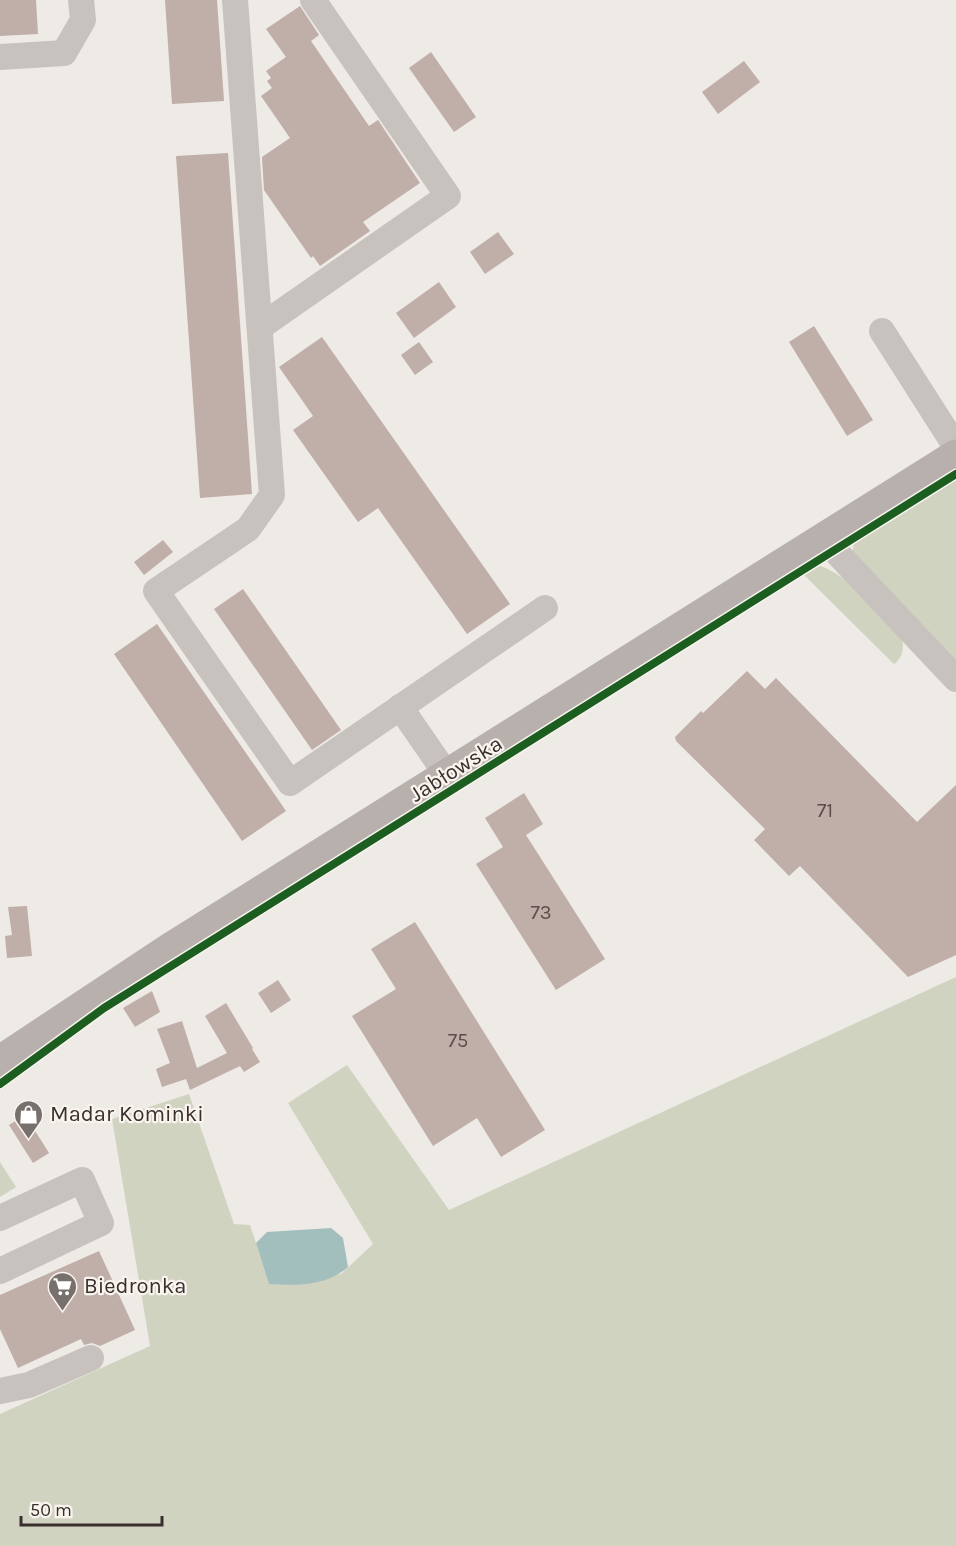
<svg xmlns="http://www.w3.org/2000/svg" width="956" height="1546" font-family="Karla,sans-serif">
<rect width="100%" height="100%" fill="#eeeae6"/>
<g fill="#d1d3c1">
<path d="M 956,479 L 956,670 L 852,555 L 854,542 Z"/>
<path d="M 817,565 C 850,574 878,613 902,637 C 904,647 903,658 894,664 L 803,574 Z"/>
<path d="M 956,977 L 956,1546 L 0,1546 L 0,1414 L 150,1346 L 112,1119 L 189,1094 L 234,1224 L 250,1225 L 269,1283 L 341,1274 L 373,1244 L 288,1103 L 347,1065 L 449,1210 Z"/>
<path d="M 0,1162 L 16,1187 L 0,1197 Z"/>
</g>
<path fill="#a3bfbd" d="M 331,1228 L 343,1238 L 348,1267 C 327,1286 296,1286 269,1284 L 256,1243 L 267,1232 Z"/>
<g fill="#c0aea9">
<path d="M 0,0 L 36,0 L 38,34 L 0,36 Z"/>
<path d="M 165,0 L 217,0 L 224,101 L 172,104 Z"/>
<path d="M 300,6 L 319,35 L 311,41 L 369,126 L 378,120 L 420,183 L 363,222 L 370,231 L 320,266 L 313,256 L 311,258 L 264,190 L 262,157 L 290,138 L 261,96 L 272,88 L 267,81 L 271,78 L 266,71 L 286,57 L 266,29 Z"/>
<path d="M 431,52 L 476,117 L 454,132 L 409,68 Z"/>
<path d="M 744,61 L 760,82 L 718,114 L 702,92 Z"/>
<path d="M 228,153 L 252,494 L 200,498 L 176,156 Z"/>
<path d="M 498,232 L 514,254 L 485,274 L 470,252 Z"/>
<path d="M 439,282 L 456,307 L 414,338 L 396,313 Z"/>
<path d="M 814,326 L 873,420 L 847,436 L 789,342 Z"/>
<path d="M 322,337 L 510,604 L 467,634 L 378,508 L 358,522 L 293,430 L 313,416 L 279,367 Z"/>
<path d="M 419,342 L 433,362 L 415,375 L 401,355 Z"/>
<path d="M 163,540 L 173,552 L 144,575 L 134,562 Z"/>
<path d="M 243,589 L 341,730 L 312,750 L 214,609 Z"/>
<path d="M 157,624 L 286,811 L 242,841 L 114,654 Z"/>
<path d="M 747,671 L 765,689 L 776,678 L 917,822 L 956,785 L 956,955 L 908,977 L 800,866 L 789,876 L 754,840 L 765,829 L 676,741 L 675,737 L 701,711 L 703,713 Z"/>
<path d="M 524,793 L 543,824 L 526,835 L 605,959 L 556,990 L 476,864 L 503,847 L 485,818 Z"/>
<path d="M 27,906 L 32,956 L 7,958 L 5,936 L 12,935 L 8,907 Z"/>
<path d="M 415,922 L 545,1130 L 501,1157 L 477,1118 L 433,1146 L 352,1016 L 396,989 L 371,949 Z"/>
<path d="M 278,980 L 291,1000 L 271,1013 L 258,993 Z"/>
<path d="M 152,991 L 160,1012 L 135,1027 L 123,1008 Z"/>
<path d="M 226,1003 L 253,1048 L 252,1049 L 260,1062 L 244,1072 L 240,1066 L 190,1090 L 186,1079 L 162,1087 L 156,1069 L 170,1063 L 157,1029 L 182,1021 L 197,1068 L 227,1053 L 205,1016 Z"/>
<path d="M 25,1115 L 49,1153 L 33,1163 L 9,1125 Z"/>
<path d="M 99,1251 L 135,1330 L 100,1346 L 92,1343 L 84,1345 L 81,1339 L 18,1368 L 0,1329 L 0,1295 Z"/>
</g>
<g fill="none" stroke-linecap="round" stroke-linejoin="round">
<g stroke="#c8c2be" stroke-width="26">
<path d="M 235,0 L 272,495 L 248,529 L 156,591 L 290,783 L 545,608"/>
<path d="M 0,57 L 64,53 L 83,20 L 81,0"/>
<path d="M 260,327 L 448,196 L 313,0"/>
<path d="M 882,331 L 956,447"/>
<path d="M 824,539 L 956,679"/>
<path d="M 400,707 L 447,775"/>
<path d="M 0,1218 L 82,1180 L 101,1223 L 0,1271"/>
<path d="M 0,1391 L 29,1385 L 91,1358"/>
</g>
<path stroke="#b7b0ad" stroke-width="33" d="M 0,1062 L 169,950 L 956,456"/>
<defs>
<path id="cycleway" d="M 0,1084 L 104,1008 L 956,474"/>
</defs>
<use href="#cycleway" stroke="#faf4ef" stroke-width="11"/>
<use href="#cycleway" stroke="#1b5e20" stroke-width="8"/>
</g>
<defs>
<symbol id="shop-pin" viewBox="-11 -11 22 30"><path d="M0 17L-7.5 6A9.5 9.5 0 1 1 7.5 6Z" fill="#78706d" stroke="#faf4ef"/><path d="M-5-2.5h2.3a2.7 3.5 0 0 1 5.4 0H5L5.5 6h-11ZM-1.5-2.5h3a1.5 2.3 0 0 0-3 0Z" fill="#fff"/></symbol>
<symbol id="supermarket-pin" viewBox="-11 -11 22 30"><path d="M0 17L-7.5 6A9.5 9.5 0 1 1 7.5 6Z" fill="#78706d" stroke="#faf4ef"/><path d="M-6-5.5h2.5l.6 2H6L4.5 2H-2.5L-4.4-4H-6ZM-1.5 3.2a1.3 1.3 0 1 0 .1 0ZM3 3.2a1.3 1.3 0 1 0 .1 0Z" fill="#fff"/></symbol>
</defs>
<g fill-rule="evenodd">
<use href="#shop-pin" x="12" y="1098" width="33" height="45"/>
<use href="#supermarket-pin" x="46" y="1270" width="33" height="45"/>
</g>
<g text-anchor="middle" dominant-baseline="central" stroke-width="4.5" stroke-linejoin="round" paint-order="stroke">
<g font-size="20" fill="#5b4f4b">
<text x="825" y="810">71</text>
<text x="541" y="912">73</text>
<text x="458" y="1040">75</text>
</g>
<g font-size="22" fill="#392f2c" stroke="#faf4ef">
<text transform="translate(456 769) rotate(-32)">Jabłowska</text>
</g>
<g font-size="22" fill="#392f2c" stroke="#faf4ef" text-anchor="start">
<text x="50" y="1114">Madar Kominki</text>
<text x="84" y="1286">Biedronka</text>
</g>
</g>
<path d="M21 1516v9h141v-9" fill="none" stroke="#392f2c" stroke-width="3"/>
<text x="30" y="1516" font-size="18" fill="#392f2c" stroke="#faf4ef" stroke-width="4.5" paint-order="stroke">50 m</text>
</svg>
